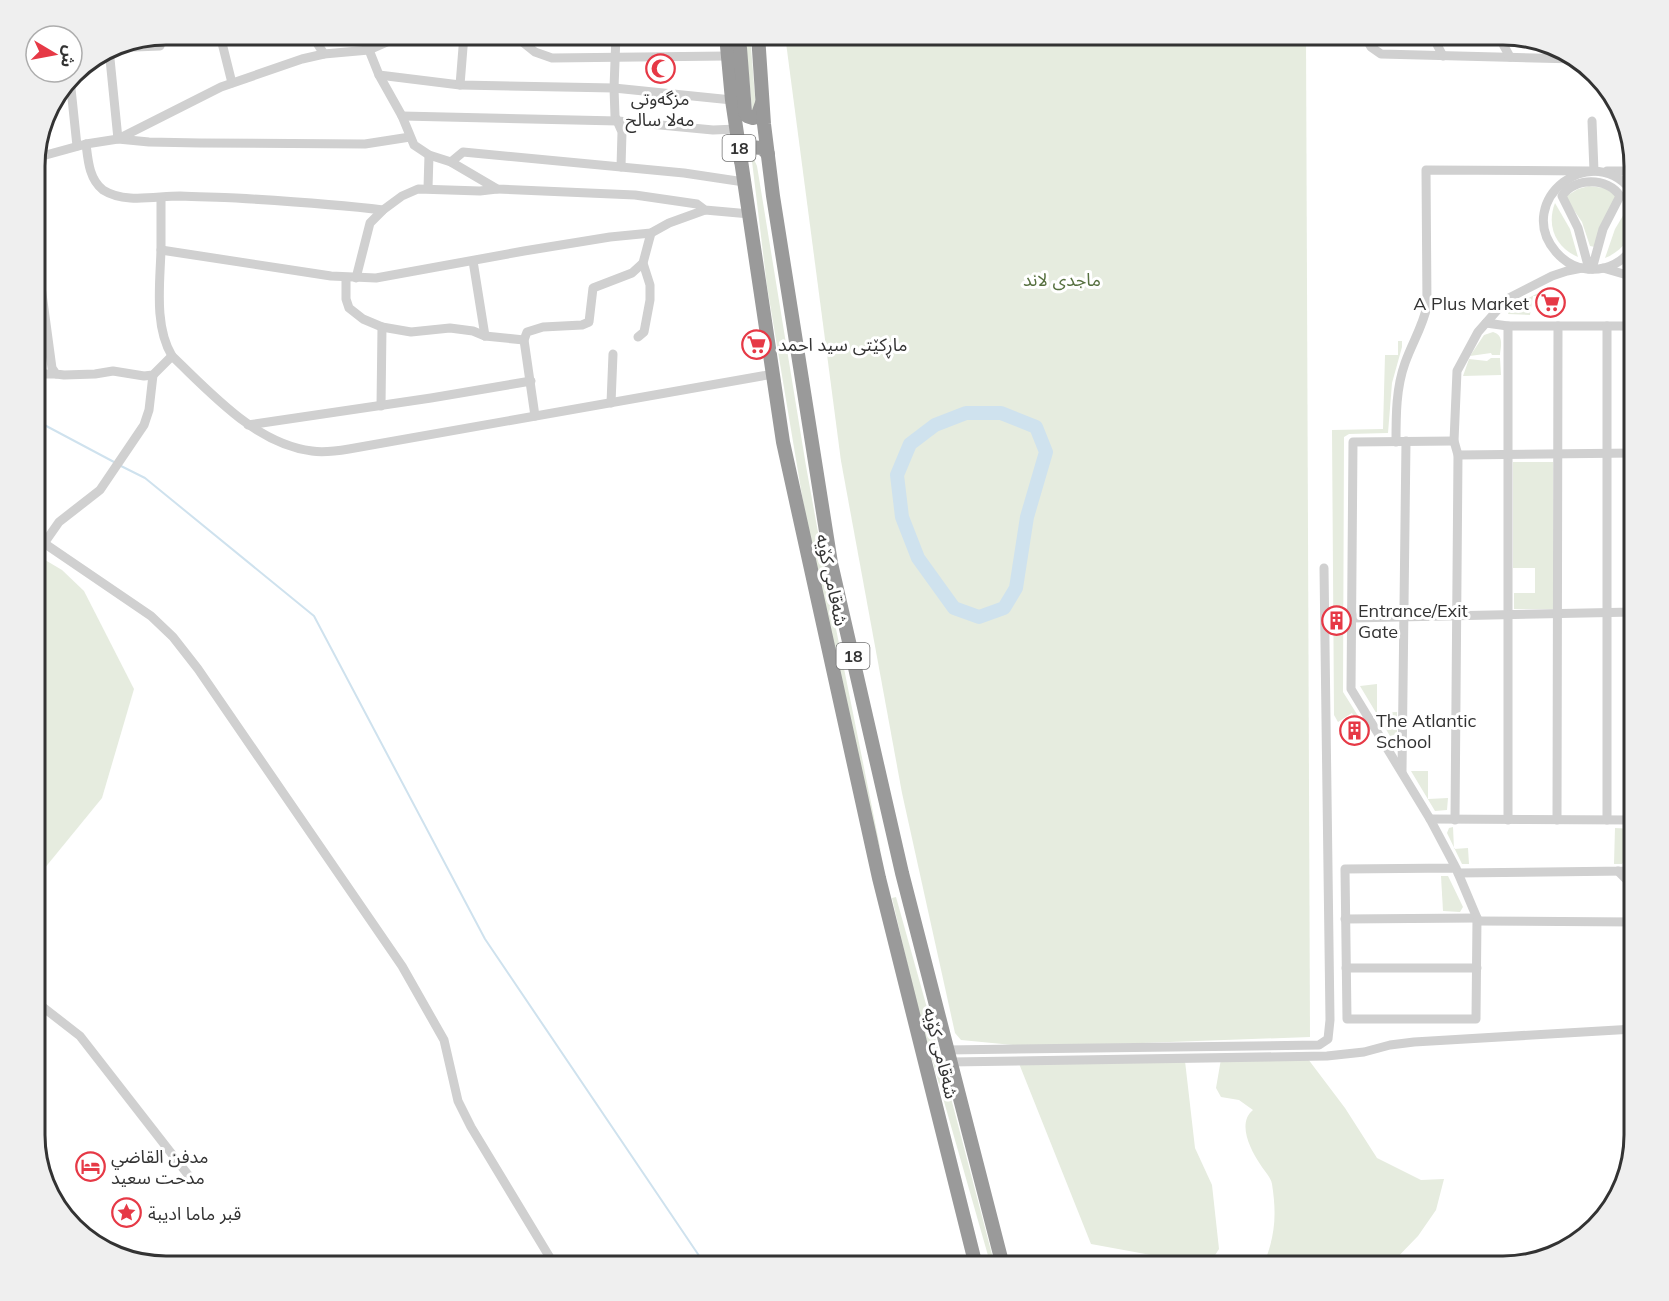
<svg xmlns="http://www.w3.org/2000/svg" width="1669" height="1301" font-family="Mulish,'Noto Sans Arabic',sans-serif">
<rect width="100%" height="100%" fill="#fff"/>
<g fill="#e6ecdf">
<path d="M 745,35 L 750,35 L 756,108 L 752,110 Z"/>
<path d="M 785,35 L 1306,35 L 1310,1037 L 1033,1047 L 961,1040 L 955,1033 L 902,793 L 841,461 Z"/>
<path d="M 751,153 L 757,166 L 806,466 L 831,604 L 881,852 L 848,739 L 824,627 L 767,286 Z"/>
<path d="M 1589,186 L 1604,188 L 1617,196 L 1595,247 L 1590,246 L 1582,222 L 1565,197 L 1578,189 Z"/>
<path d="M 1555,203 L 1570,229 L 1578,257 C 1556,248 1546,226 1555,203 Z"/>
<path d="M 1630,204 C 1638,227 1628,249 1605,258 L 1615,229 Z"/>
<path d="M 1550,287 L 1550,291 L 1543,293 L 1543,296 L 1533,296 L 1530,315 L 1508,314 L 1510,308 L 1515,305 Z"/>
<path d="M 1493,332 C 1504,335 1501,346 1500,355 L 1492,355 L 1491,353 L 1470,356 L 1484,335 Z"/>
<path d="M 1398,341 L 1402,341 L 1402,347 L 1392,383 L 1388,433 L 1349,434 L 1344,437 L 1343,692 L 1360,719 L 1353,719 L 1354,717 L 1352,713 L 1338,722 L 1334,715 L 1332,430 L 1383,429 L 1385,355 L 1398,355 Z"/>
<path d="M 1491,358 L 1500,358 L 1501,375 L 1463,376 L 1469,359 L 1487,361 Z"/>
<path d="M 1513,462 L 1553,462 L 1553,609 L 1514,609 L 1514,593 L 1535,593 L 1535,568 L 1513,568 Z"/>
<path d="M 35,554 L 62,570 L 84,591 L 134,689 L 102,798 L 35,880 Z"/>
<path d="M 1377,684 L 1377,713 L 1397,712 L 1397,734 L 1390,736 L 1360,686 Z"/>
<path d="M 1411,771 L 1428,771 L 1428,799 L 1448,798 L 1447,810 L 1435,811 Z"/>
<path d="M 1453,827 L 1454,849 L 1468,848 L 1469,864 L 1462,864 L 1447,833 L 1449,828 Z"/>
<path d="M 1615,828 L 1634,829 L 1634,849 L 1622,864 L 1614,864 Z"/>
<path d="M 1441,876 L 1448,876 L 1449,878 L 1463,907 L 1460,912 L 1443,911 Z"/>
<path d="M 896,897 L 934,1033 L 995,1266 L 991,1266 L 919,1014 L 892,898 Z"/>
<path d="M 1221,1059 L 1308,1059 L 1345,1108 L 1377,1158 L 1421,1180 L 1444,1179 L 1436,1210 L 1418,1236 L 1389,1266 L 1263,1266 C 1275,1237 1277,1216 1272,1184 C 1271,1177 1264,1171 1260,1164 C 1250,1149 1237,1123 1253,1110 L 1239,1100 L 1221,1097 L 1216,1088 Z"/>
<path d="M 1018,1061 L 1185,1061 L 1195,1148 L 1212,1185 L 1219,1249 L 1208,1266 L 1169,1266 L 1151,1255 L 1091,1244 Z"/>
</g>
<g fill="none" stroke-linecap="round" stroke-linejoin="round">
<g stroke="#cfe2ee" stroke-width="2">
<path d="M 35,420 L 114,462"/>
<path d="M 119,465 L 145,478 L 314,616 L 485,939 L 706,1266"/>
</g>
<path stroke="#cfe2ee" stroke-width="14" d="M 966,413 L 1001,413 L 1036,427 L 1046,452 L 1027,517 L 1016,588 L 1004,608 L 979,617 L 954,608 L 918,558 L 902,517 L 897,475 L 910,444 L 935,425 Z"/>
<g stroke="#d0d0d0" stroke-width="9">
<path d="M 220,35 L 232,83"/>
<path d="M 312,35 L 324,54"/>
<path d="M 479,35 L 515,36 L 516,35"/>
<path d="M 616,35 L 614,88 L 615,116 L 622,132 L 621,167"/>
<path d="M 1364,35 L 1371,47 L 1381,54 L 1577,59"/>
<path d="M 1432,35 L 1443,56"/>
<path d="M 1498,35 L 1510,57"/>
<path d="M 515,36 L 535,52 L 552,58 L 727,56"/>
<path d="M 110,48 L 160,46"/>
<path d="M 109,49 L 118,139 L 149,142 L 200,143 L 365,144 L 410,137"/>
<path d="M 369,50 L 379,75 L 402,116 L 414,145 L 429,155 L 451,162 L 497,189 L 635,195 L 697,204 L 705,210 L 750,214"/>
<path d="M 379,75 L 460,85 L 614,88 L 732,100"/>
<path d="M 70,79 L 77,146"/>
<path d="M 460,85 L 464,35"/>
<path d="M 402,116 L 618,121 L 713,130 L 737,129"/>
<path d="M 1592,121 L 1594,171"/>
<path d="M 86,144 C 88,160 89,179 103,190 C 125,204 156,196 180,196 C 199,197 217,197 236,198 C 285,201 334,204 383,210"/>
<path d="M 35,158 L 86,144 L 118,139 L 221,87 L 302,59 L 324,54 L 369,50 L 403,35"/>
<path d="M 451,162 L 463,152 L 684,173 L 744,182"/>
<path d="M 1607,171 L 1634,171"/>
<path d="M 428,188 L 429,155"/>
<path d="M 161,198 C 161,215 161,232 161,250 C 160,283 154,326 172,356 C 212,394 256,444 312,451 C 324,453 337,451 349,449 L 773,374"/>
<path d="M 35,242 L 52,368 L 56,374 L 64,375 L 95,374 L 113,371 L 144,376 L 153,375 L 172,356"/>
<path d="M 1634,246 C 1624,262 1607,271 1587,269 C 1575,268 1564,261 1556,252 C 1512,201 1594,136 1634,194"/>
<path d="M 161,250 L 331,276 L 376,278 L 524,251 L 610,237 L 651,233 L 669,223 L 705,210"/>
<path d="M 473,261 L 485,336"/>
<path d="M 1603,268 L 1634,277"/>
<path d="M 1589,269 L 1578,228 L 1562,196 C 1574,177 1608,177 1620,196 L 1603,229 L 1592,269"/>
<path d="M 346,278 L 346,299 L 349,308 L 363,319 L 382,327 L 411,332 L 450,328 L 473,331 L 485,336 L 524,340 L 527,332 L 543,327 L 582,325 L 589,322 L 593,288 L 632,273 L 643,263"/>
<path d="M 356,278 L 370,223 L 383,210 L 402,196 L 418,189 L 480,191 L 497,189"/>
<path d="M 1486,323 L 1508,326 L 1634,326"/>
<path d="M 1508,326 L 1508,820"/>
<path d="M 638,337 L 644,332 L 650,300 L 650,285 L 643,263 L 651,233"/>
<path d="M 524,340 L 535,416"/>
<path d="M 35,374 L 56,374"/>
<path d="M 611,403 L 613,354"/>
<path d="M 381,406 L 382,327"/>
<path d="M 248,425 L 431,398 L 531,381"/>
<path d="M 1454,441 L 1353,442 L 1351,689 L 1430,819 L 1456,868 L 1458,873 L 1477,918 L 1476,1019 L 1347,1019 L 1345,869 L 1456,868"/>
<path d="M 1396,442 C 1396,415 1396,388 1405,363 C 1412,343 1423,326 1427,306 L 1426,170 L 1590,171"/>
<path d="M 1458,455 L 1634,453"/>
<path d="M 35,537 L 151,616 L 173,637 L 198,669 L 402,966 L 444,1040 L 458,1101 L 471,1127 L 555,1266"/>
<path d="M 45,542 L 59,522 L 100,490 L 144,425 L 149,410 L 153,375"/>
<path d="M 1326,614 L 1352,613"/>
<path d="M 1352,618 L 1634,612"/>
<path d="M 1326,627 L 1351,626"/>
<path d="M 1402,771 L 1406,441"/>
<path d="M 1430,819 L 1634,820"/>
<path d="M 1455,820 L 1458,455 L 1454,441 L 1457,371 L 1478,332 L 1507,299 L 1552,276 L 1567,271 L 1582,268"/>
<path d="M 1557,820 L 1558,326"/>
<path d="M 1607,820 L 1607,326"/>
<path d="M 1618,871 L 1634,887"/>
<path d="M 1458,873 L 1626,871 L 1634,860"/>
<path d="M 1345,919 L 1477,918"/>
<path d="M 1477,921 L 1634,922"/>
<path d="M 1346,968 L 1477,968"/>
<path d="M 35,1001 L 80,1036 L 189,1176"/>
<path d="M 946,1050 L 1319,1045 L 1328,1039 L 1330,1020 L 1324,568"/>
<path d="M 950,1062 L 1327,1056 L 1364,1052 L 1390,1045 L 1414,1042 L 1634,1029"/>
<path d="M 47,1190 L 85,1232 L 104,1249"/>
</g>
<g stroke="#9a9a9a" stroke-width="14">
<path d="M 726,35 L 732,100 L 783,442 L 879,878 L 976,1266"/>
<path d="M 729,35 L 740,48 L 745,112 L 747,116 L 753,118 L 757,117 L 762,103"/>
<path d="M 758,35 L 764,124 L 773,196 L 831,563 L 902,873 L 1003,1266"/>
<path d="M 741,161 L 745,150 L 750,147 L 762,148 L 768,154"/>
</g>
</g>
<defs>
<symbol id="mosque-ring" viewBox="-11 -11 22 22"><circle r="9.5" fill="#fff" stroke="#e63946" stroke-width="1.5"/><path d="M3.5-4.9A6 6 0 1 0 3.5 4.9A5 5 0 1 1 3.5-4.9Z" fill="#e63946"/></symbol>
<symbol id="supermarket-ring" viewBox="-11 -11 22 22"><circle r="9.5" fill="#fff" stroke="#e63946" stroke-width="1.5"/><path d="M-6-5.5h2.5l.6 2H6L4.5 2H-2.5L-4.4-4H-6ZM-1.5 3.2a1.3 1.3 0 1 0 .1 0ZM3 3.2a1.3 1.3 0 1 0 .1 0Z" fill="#e63946"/></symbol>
<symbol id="building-ring" viewBox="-11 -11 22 22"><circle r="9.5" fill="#fff" stroke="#e63946" stroke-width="1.5"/><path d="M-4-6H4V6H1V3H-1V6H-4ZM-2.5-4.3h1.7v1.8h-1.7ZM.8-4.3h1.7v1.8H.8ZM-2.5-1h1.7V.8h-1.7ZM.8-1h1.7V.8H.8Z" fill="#e63946"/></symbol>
<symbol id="hotel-ring" viewBox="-11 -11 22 22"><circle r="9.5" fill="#fff" stroke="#e63946" stroke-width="1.5"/><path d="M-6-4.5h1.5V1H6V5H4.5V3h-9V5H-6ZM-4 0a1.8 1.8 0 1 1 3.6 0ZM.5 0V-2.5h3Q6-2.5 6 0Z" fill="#e63946"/></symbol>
<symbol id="sight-ring" viewBox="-11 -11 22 22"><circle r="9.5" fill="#fff" stroke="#e63946" stroke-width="1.5"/><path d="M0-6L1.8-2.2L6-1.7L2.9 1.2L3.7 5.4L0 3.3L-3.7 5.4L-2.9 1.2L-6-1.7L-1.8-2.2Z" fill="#e63946"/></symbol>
</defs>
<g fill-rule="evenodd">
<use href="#mosque-ring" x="644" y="52" width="33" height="33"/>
<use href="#supermarket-ring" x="1534" y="286" width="33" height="33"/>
<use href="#supermarket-ring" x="740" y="328" width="33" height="33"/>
<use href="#building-ring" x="1320" y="604" width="33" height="33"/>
<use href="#building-ring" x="1338" y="714" width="33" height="33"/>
<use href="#hotel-ring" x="74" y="1150" width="33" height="33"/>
<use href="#sight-ring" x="110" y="1196" width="33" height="33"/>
</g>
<g text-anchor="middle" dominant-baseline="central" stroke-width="6" stroke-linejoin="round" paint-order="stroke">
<g fill="#fff" stroke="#707070" stroke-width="1.5">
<rect x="722.5" y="135" width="33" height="26" rx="4.5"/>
<rect x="836.5" y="643" width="33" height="26" rx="4.5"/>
</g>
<g font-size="16" font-weight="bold" fill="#333">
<text x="739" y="148">18</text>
<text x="853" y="656">18</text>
</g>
<g font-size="18" fill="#333" stroke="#fff" text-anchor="start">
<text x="660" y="98" text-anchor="middle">مزگەوتی<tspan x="660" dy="21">مەلا سالح</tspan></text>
<text x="1529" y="303" text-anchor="end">A Plus Market</text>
<text x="778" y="344">ماڕکێتی سید احمد</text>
<text x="1358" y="610">Entrance/Exit<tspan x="1358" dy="21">Gate</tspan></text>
<text x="1376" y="720">The Atlantic<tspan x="1376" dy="21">School</tspan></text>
<text x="111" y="1156">مدفن القاضي<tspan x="111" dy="21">مدحت سعيد</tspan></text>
<text x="148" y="1213">قبر ماما اديبة</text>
</g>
<g font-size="18" fill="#56703f" stroke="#fff">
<text x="1062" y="279">ماجدی لاند</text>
</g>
<g font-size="18" fill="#333" stroke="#fff">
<text transform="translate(832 580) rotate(78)">شەقامی کۆیە</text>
<text transform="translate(941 1053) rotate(76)">شەقامی کۆیە</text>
</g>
</g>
<path d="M0 0H1669V1301H0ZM166 45H1503A121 121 0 0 1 1624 166V1135A121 121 0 0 1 1503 1256H166A121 121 0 0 1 45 1135V166A121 121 0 0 1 166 45Z" fill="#efefef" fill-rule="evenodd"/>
<path fill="none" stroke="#333" stroke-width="3" d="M166 45H1503A121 121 0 0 1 1624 166V1135A121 121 0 0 1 1503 1256H166A121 121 0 0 1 45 1135V166A121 121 0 0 1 166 45Z"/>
<g transform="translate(54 54) rotate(100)"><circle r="28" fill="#ffffff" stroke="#adadad" stroke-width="1.5"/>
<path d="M0-4.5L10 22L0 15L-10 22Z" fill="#e63946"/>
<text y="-9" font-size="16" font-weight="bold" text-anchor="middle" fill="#333333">ش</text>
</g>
</svg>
